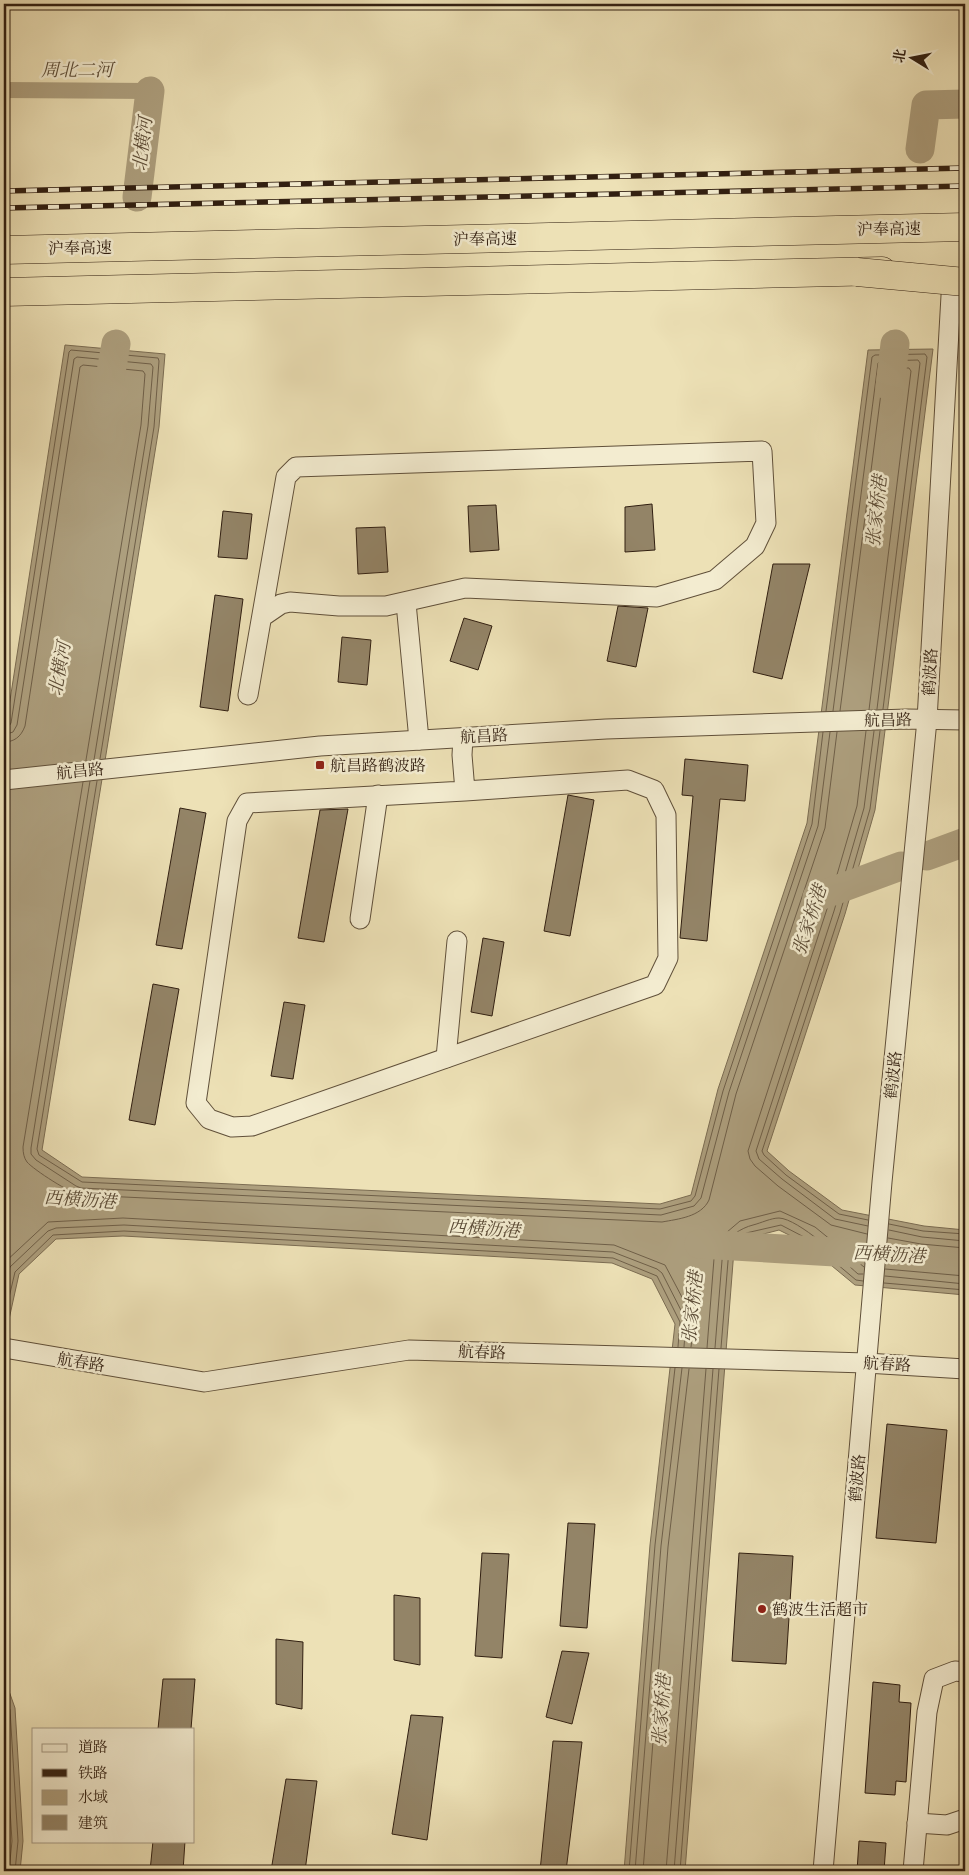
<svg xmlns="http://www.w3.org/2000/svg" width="969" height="1875" font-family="'IM FELL French Canon','Noto Serif SC',serif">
<rect width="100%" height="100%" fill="#ede1b6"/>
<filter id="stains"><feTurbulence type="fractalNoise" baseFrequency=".004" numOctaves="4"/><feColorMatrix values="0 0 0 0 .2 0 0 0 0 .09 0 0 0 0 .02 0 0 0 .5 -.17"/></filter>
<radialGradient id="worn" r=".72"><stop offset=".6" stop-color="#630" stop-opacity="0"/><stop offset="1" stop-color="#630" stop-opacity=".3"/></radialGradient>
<g fill="#ad9f7e" stroke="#7b6c52">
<path d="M 65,345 L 165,354 L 159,427 L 42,1150 L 82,1177 L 660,1204 L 691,1195 L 718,1089 L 807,823 L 868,350 L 933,349 L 875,810 L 845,914 L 767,1151 L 789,1171 L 842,1210 L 924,1226 L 965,1230 L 965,1295 L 855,1285 L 803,1242 L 779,1230 L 748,1238 L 734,1250 L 685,1871 L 624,1871 L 650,1545 L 675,1324 L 652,1279 L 612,1263 L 123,1236 L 56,1239 L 19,1274 L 4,1342 L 4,739 Z"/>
<path d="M 4,1677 L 15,1708 L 23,1841 L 20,1871 L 4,1871 Z"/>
</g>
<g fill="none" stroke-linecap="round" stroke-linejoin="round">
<g stroke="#6f5f48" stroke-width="1">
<path d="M 826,711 L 872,357 L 875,355 L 925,354 L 927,357 L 883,709"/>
<path d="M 833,711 L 878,363 L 880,361 L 918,360 L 920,363 L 877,709"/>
<path d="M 840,711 L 884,370 L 886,368 L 909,368 L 911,371 L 869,710"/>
<path d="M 4,729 L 8,728 L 11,723 L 69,352 L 71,350 L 158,358 L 159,361 L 154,427 L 100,759"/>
<path d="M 866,731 L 857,806 L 827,909 L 748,1151 L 750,1159 L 755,1166 L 778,1186 L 831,1225 L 867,1234"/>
<path d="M 4,735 L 13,732 L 17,725 L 74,359 L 77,357 L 151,364 L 153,367 L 148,426 L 94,760"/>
<path d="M 4,742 C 14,742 21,737 25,726 L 80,367 L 83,365 L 143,371 L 145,374 L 141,425 L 86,760"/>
<path d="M 90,781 L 31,1148 L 31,1154 L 36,1160 L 76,1186 L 81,1188 L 661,1215 L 694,1206 L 701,1198 L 729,1092 L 818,826 L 830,732"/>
<path d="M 97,781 L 37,1149 L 39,1155 L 82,1182 L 660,1209 L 691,1201 L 695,1196 L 723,1091 L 812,824 L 823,732"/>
<path d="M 83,782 L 23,1147 C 23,1153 24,1158 27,1162 C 34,1170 71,1194 81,1195 L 662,1222 C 678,1219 701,1217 709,1200 L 736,1094 L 825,828 L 837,732"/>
<path d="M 868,1220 L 839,1214 L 786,1175 L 764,1155 L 762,1151 L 840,913 L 870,809 L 880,731"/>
<path d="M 889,1224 L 923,1231 L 965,1234"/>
<path d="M 868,1226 L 835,1219 L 782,1179 L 759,1159 L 756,1151 L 834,911 L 864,808 L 874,731"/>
<path d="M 889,1230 L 922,1237 L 965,1241"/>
<path d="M 888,1238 L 921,1244 L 965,1248"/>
<path d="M 4,1263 L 48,1222 L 123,1218 L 614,1245 L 665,1265 L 693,1318 L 694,1325 L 691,1347"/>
<path d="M 885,1269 L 965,1276"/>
<path d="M 885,1276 L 965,1284"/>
<path d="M 884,1283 L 965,1290"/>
<path d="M 4,1290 L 10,1267 L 48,1231 L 56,1228 L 124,1225 L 613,1252 L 657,1269 L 662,1273 L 686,1320 L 684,1347"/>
<path d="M 4,1319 L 15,1272 L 53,1235 L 124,1231 L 613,1258 L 657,1276 L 680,1322 L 678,1347"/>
<path d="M 707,1348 L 715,1246 L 720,1238 L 740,1221 L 780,1211 L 815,1227 L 864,1267"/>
<path d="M 715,1348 L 723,1248 C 727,1237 741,1228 753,1225 C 761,1223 771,1218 779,1218 C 799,1219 842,1260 858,1274 L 863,1274"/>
<path d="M 721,1348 L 729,1249 L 746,1233 L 781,1225 L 806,1238 L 856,1280 L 863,1281"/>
<path d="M 4,1692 L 10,1710 L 18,1841 L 15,1871"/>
<path d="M 4,1715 L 12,1841 L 9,1871"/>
<path d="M 629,1871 L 655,1545 L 675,1368"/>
<path d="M 635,1871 L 661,1546 L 682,1368"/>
<path d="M 643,1871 L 668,1547 L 689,1369"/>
<path d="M 666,1871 L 706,1369"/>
<path d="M 674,1871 L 713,1369"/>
<path d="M 680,1871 L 719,1369"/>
</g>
<path stroke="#ad9f7e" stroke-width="16" d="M 4,90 L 150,91"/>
<g stroke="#ad9f7e" stroke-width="29">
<path d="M 920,149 L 926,105 L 965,104"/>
<path d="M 137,197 L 150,91"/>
<path d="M 890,387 L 895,344"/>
<path d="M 108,389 L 116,344"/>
<path d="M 927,856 L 965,842"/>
<path d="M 817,897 L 901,866"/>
<path d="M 699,1244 L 852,1253"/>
</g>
</g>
<g fill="#938467" stroke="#311f11">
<path d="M 652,504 L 655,550 L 625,552 L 625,507 Z"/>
<path d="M 496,505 L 499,550 L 470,552 L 468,506 Z"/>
<path d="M 223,511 L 252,514 L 247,559 L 218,557 Z"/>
<path d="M 385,527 L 388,572 L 358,574 L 356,528 Z"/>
<path d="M 773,564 L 810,564 L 782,679 L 753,672 Z"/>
<path d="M 215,595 L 243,599 L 228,711 L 200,707 Z"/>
<path d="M 618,606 L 648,608 L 636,667 L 607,661 Z"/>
<path d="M 464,618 L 492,626 L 478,670 L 450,661 Z"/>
<path d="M 342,637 L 371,640 L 367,685 L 338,682 Z"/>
<path d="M 685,759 L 748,765 L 745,801 L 720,799 L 707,941 L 680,938 L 693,796 L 682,795 Z"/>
<path d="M 568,795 L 594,800 L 570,936 L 544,931 Z"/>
<path d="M 180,808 L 206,813 L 182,949 L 156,945 Z"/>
<path d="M 348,809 L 324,942 L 298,938 L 320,810 Z"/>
<path d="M 483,938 L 504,942 L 492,1016 L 471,1012 Z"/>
<path d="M 153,984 L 179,989 L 155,1125 L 129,1120 Z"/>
<path d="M 284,1002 L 305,1005 L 293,1079 L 271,1076 Z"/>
<path d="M 887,1424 L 947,1430 L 936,1543 L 876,1538 Z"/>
<path d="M 568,1523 L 595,1524 L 587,1628 L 560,1626 Z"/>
<path d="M 482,1553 L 509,1554 L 502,1658 L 475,1656 Z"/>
<path d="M 739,1553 L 793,1556 L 786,1664 L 732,1661 Z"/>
<path d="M 394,1595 L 420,1598 L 420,1665 L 394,1660 Z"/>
<path d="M 276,1639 L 303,1642 L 302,1709 L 276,1704 Z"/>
<path d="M 562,1651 L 589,1653 L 572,1724 L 546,1717 Z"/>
<path d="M 163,1679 L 195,1679 L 191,1729 L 158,1729 Z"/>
<path d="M 873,1682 L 900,1685 L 899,1702 L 911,1703 L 906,1782 L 896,1781 L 895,1795 L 865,1793 Z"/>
<path d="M 411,1715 L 443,1717 L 427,1840 L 392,1834 Z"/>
<path d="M 553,1741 L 582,1742 L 566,1871 L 540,1871 Z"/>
<path d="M 286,1779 L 317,1781 L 305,1871 L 271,1871 Z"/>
<path d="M 153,1841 L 185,1841 L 183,1871 L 150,1871 Z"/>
<path d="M 859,1841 L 886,1843 L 884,1871 L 857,1871 Z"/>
</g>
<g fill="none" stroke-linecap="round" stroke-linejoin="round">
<defs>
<g id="minor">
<path d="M 406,603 L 419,740"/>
<path d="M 248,695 L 286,477 L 296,467 L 762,451 L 766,523 L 755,546 L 715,580 L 657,597 L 465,588 L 386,606 L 339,606 L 290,602 L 281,604 L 262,617"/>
<path d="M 463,738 L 462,755 L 465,791 L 628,780 L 654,790 L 666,815 L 668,958 L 655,985 L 252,1126 L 232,1127 L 209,1119 L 196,1103 L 237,821 L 247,803 L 465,791"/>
<path d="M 4,780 L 320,746 L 606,729 L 907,719 L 965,720"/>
<path d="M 360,919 L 378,795"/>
<path d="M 446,1058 L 457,941"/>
<path d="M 4,1348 L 204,1382 L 409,1350 L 866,1363 L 965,1369"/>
<path d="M 917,1823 L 947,1825 L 965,1819"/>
<path d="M 823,1871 L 882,1182 L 927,720 L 952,278"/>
<path d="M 913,1871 L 927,1712 L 934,1679 L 955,1671 L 965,1672"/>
</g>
<path id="highway" d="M 4,292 L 882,271"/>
</defs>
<use href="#minor" stroke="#60503a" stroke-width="21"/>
<use href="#highway" stroke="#311f11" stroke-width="29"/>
<use href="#minor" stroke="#f3ecd0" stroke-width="19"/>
<use href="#highway" stroke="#ede1b6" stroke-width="28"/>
<defs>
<g id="rail">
<path d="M 4,191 L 965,168"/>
<path d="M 4,208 L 965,186"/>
</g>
</defs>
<use href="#rail" stroke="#311f11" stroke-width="5.5"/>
<use href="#rail" stroke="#f3ecd0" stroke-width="4" stroke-dasharray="11" stroke-linecap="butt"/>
<defs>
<g id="highway-bridge">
<path d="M 4,250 L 965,227"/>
<path d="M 857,272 L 965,282"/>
</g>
</defs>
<use href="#highway-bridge" stroke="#311f11" stroke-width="29" stroke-linecap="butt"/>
<use href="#highway-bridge" stroke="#ede1b6" stroke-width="28"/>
</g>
<g fill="#8f2418" stroke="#f3ecd0" stroke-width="2">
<rect x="315" y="760" width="10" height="10" rx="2.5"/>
<circle cx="762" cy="1609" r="5"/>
</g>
<g text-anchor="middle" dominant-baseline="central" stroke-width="5" stroke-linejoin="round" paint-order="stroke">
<g font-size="16" fill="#311f11" stroke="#f3ecd0">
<text transform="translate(889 229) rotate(-1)">沪奉高速</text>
<text transform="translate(485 239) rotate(-1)">沪奉高速</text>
<text transform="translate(80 248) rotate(-1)">沪奉高速</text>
<text transform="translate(930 672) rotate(-87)">鹤波路</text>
<text transform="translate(888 720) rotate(-1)">航昌路</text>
<text transform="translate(484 736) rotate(-3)">航昌路</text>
<text transform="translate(80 771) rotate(-6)">航昌路</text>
<text transform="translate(893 1075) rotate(-84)">鹤波路</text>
<text transform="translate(482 1352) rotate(2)">航春路</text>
<text transform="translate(81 1362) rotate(9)">航春路</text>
<text transform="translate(887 1364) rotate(3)">航春路</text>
<text transform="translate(857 1478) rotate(-85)">鹤波路</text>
</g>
<g font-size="16" fill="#311f11" stroke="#f3ecd0" text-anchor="start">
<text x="330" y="765">航昌路鹤波路</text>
<text x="772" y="1609">鹤波生活超市</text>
</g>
<g font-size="18" font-style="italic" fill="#5c4c37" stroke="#f3ecd0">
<text x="77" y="70">周北二河</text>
<text transform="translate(143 144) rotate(-83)">北横河</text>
<text transform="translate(877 511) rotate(-84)">张家桥港</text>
<text transform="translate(60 669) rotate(-80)">北横河</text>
<text transform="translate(810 920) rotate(-72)">张家桥港</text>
<text transform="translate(80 1200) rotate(4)">西横沥港</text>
<text transform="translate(484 1229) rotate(4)">西横沥港</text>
<text transform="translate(889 1255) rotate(3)">西横沥港</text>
<text transform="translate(693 1307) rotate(-84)">张家桥港</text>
<text transform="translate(662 1710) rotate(-86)">张家桥港</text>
</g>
</g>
<rect width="969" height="1875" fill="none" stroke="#ede1b6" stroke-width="20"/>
<rect x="5" y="5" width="959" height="1865" fill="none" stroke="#311f11" stroke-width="2.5"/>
<rect x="10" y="10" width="949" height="1855" fill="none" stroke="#311f11"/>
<rect x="32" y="1728" width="162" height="115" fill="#f3ecd0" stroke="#a59a84"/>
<rect x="42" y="1744" width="25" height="8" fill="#f3ecd0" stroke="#a59a84"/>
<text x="78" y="1752" font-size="15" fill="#311f11">道路</text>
<rect x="42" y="1769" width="25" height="8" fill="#311f11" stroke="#a59a84"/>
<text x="78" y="1778" font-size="15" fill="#311f11">铁路</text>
<rect x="42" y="1790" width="25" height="15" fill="#ad9f7e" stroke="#a59a84"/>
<text x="78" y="1802" font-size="15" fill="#311f11">水域</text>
<rect x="42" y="1815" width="25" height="15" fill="#938467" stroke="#a59a84"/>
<text x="78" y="1828" font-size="15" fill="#311f11">建筑</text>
<g transform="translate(912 58) rotate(280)" stroke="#f3ecd0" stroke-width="4" paint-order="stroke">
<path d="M0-4L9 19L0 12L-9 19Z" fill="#311f11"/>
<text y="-8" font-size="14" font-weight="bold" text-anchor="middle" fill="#311f11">北</text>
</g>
<rect width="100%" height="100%" filter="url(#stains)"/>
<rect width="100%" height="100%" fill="url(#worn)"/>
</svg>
